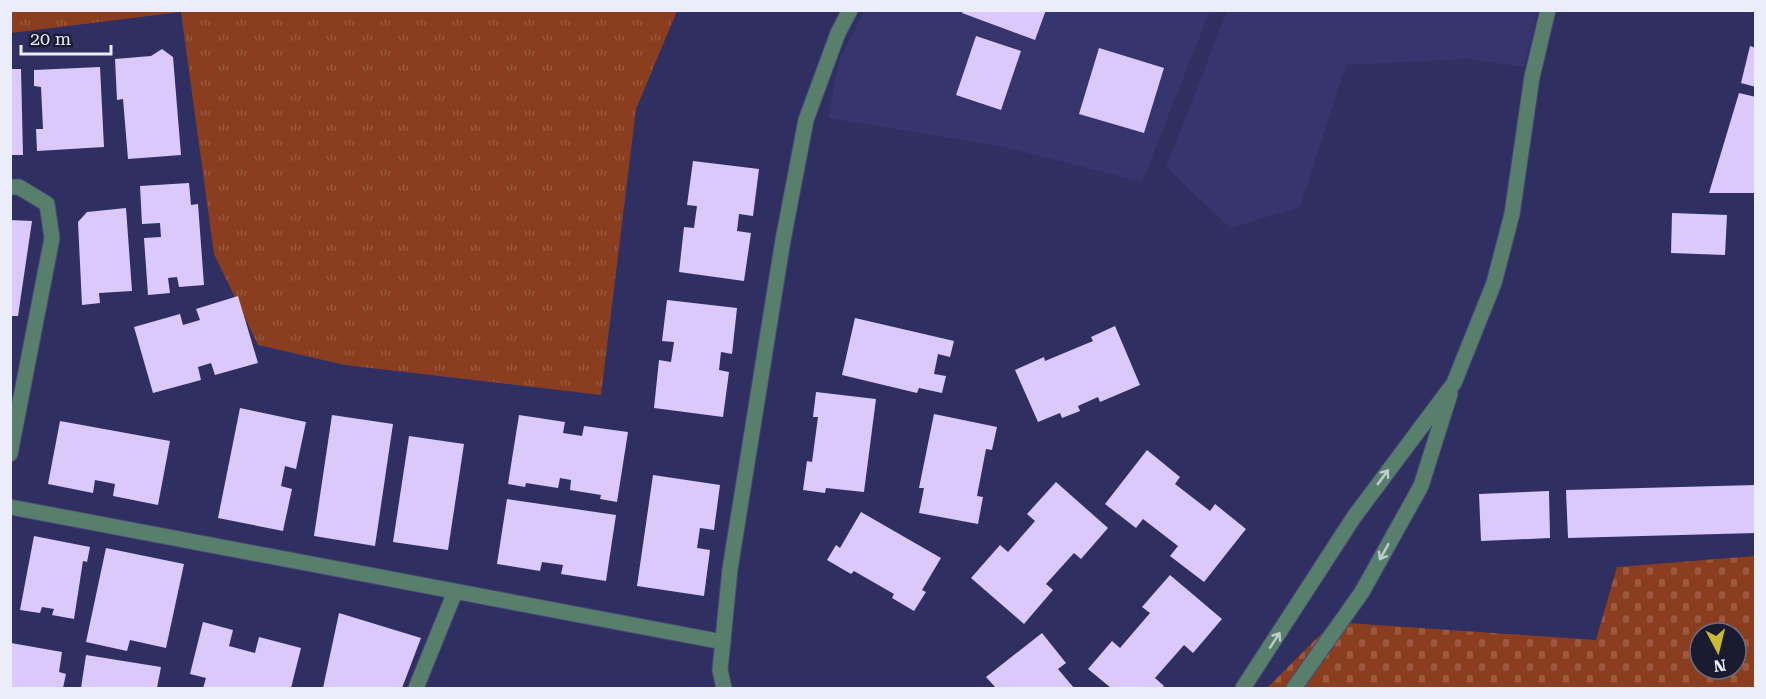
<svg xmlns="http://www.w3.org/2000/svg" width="1766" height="699" font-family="'Roboto Serif',serif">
<defs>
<pattern id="grass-tufts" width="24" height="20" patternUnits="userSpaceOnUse" patternTransform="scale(1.5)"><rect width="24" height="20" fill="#8a3e1f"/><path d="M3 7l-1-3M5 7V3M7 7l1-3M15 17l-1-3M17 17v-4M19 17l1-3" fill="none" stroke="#9b5a40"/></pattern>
<pattern id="cemetery-stones" width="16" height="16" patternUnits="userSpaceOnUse" patternTransform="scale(1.5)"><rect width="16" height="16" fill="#8a3e1f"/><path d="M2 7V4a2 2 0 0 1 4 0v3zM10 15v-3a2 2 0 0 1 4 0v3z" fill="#9b5a40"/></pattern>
</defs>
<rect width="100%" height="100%" fill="#2f2f61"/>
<g fill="#36356e">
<path d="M 864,11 L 1210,11 L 1142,182 L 1003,147 L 828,118 L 839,60 Z"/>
<path d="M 1227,11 L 1227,10 L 1538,11 L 1524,67 L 1469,59 L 1346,65 L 1300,207 L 1230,228 L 1166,167 Z"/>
</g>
<path fill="url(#grass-tufts)" d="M 10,11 L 677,11 L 636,109 L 601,395 L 345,365 L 258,345 L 214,254 L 181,12 L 11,33 Z"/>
<path fill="url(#cemetery-stones)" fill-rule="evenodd" d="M 1755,556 L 1755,688 L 1267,688 L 1333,622 L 1596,640 L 1617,567 ZM 1700,633 L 1736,633 L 1736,669 L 1700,669 Z"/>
<g fill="#dac9fa">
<path d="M 963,10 L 1046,10 L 1035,40 L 962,13 Z"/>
<path d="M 976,36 L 1021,51 L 1001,110 L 956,95 Z"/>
<path d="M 1750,46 L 1756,48 L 1756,87 L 1741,83 Z"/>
<path d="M 1099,48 L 1164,68 L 1144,133 L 1079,114 Z"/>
<path d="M 162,49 L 173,57 L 181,155 L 128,159 L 123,99 L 117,100 L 115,59 L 151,56 Z"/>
<path d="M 100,67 L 104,147 L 37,151 L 36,129 L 43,129 L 41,87 L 34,86 L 34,70 Z"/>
<path d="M 10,69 L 21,69 L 23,155 L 10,155 Z"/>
<path d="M 1739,93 L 1756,97 L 1756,193 L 1709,193 Z"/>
<path d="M 693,161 L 759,169 L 753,216 L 739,214 L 737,231 L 751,233 L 744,281 L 679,272 L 684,227 L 694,228 L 697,206 L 687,205 Z"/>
<path d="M 189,183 L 191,205 L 198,204 L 204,285 L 179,287 L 177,277 L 168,278 L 170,293 L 148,295 L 144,238 L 161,237 L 160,223 L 142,224 L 140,186 Z"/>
<path d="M 126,208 L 132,291 L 99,293 L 100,303 L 82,305 L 78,222 L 87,212 Z"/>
<path d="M 1672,213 L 1727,215 L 1725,255 L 1671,253 Z"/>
<path d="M 10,220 L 32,221 L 18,316 L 10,316 Z"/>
<path d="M 238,296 L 258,363 L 215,375 L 211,363 L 198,367 L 201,380 L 153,393 L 134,327 L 180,314 L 183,325 L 200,320 L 196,309 Z"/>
<path d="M 667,300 L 737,308 L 732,354 L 721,352 L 719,370 L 729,372 L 723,417 L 654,408 L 659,360 L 671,362 L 674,342 L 662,341 Z"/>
<path d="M 855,318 L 954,341 L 950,357 L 938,354 L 934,374 L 946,376 L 942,393 L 919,388 L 917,393 L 842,375 Z"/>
<path d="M 1115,326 L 1140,385 L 1100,402 L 1098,397 L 1078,406 L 1080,411 L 1062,418 L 1060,413 L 1038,422 L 1015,370 L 1044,357 L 1045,361 L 1093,341 L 1091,337 Z"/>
<path d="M 816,392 L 876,399 L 864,492 L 826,488 L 825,493 L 803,490 L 807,461 L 812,462 L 818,417 L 813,417 Z"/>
<path d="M 240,408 L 306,422 L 296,469 L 285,466 L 281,486 L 292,489 L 283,531 L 218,518 Z"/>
<path d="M 934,414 L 997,427 L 992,450 L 986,449 L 977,496 L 983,497 L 978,524 L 919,513 L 924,488 L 919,488 Z"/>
<path d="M 332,415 L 393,424 L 375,546 L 314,536 Z"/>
<path d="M 519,415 L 565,422 L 563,433 L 582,436 L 584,426 L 628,432 L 617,502 L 600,499 L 601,495 L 570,490 L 571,480 L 560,478 L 558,488 L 526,483 L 525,487 L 508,484 Z"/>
<path d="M 60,421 L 170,441 L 158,505 L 113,496 L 115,484 L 95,480 L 93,493 L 48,484 Z"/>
<path d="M 409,436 L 464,444 L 448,550 L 393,542 Z"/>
<path d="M 1147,450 L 1180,477 L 1175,484 L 1210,511 L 1215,504 L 1246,529 L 1204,582 L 1170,556 L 1178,546 L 1143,519 L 1136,528 L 1105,504 Z"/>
<path d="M 653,475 L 720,485 L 714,530 L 700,528 L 697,548 L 710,550 L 704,596 L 637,586 Z"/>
<path d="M 1056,482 L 1108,528 L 1081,559 L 1074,553 L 1046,584 L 1053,590 L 1024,624 L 971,578 L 1000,545 L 1008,552 L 1035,521 L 1027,514 Z"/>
<path d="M 1756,485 L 1756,533 L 1568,538 L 1566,490 Z"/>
<path d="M 1549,491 L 1550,538 L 1481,541 L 1479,494 Z"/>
<path d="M 507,499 L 616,515 L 606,581 L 561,574 L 563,565 L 542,562 L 540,571 L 497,564 Z"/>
<path d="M 861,512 L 941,558 L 922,590 L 926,592 L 914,611 L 892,598 L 894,594 L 854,571 L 851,574 L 827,560 L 836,545 L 840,548 Z"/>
<path d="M 34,536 L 90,547 L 87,562 L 83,561 L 74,619 L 52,615 L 54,609 L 42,607 L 40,613 L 20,610 Z"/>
<path d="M 106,548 L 184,564 L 166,648 L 130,640 L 127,651 L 86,642 Z"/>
<path d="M 1170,575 L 1222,619 L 1193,653 L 1184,645 L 1155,678 L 1164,686 L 1162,688 L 1111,688 L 1088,669 L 1112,641 L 1120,648 L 1150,613 L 1142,607 Z"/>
<path d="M 339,613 L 421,638 L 402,688 L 323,688 Z"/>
<path d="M 203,622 L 233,630 L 229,646 L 255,653 L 259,637 L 301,648 L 291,688 L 203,688 L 206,678 L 190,674 Z"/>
<path d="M 1042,633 L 1066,663 L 1058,669 L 1074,688 L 996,688 L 986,677 Z"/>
<path d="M 11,643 L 62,652 L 59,672 L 66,674 L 63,688 L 10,688 Z"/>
<path d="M 86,655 L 161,667 L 157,688 L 81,688 Z"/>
</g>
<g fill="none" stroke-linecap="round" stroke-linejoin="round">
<defs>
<g id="minor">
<path d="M 10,187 L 19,187 L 47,204 L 52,238 L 10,454"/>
<path d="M 10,507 L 723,642"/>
<path d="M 416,688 L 455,592"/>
<path d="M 724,688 L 720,670 L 730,569 L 783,240 L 806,120 L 838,33 L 850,10"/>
<path d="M 1243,688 L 1354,517 L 1454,383 L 1494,283 L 1512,214 L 1532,77 L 1548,10"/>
<path d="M 1294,688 L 1362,592 L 1421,486 L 1450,394"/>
</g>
</defs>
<use href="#minor" stroke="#494a76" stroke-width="17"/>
<use href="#minor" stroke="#587f6b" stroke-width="15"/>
</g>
<defs><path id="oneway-shaft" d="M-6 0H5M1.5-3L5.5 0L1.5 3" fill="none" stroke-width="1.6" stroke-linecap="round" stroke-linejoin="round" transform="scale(1.5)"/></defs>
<g stroke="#c0cccf">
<use href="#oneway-shaft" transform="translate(1383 477) rotate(-54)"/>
<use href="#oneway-shaft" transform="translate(1384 552) rotate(119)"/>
<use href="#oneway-shaft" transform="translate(1275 640) rotate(-57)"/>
</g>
<rect width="1766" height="699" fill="none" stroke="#ecedfa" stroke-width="24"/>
<g transform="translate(1718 651) rotate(173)"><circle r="28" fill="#1a1b31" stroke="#6e6f81" stroke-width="1.5"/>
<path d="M0-4.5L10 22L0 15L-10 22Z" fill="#cbb939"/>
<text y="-9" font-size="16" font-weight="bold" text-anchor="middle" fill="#ecedfa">N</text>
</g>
<path d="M21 45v9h90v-9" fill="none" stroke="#ecedfa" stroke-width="3"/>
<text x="30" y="45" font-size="18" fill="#ecedfa" stroke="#1a1b31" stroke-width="4.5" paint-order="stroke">20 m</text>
</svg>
